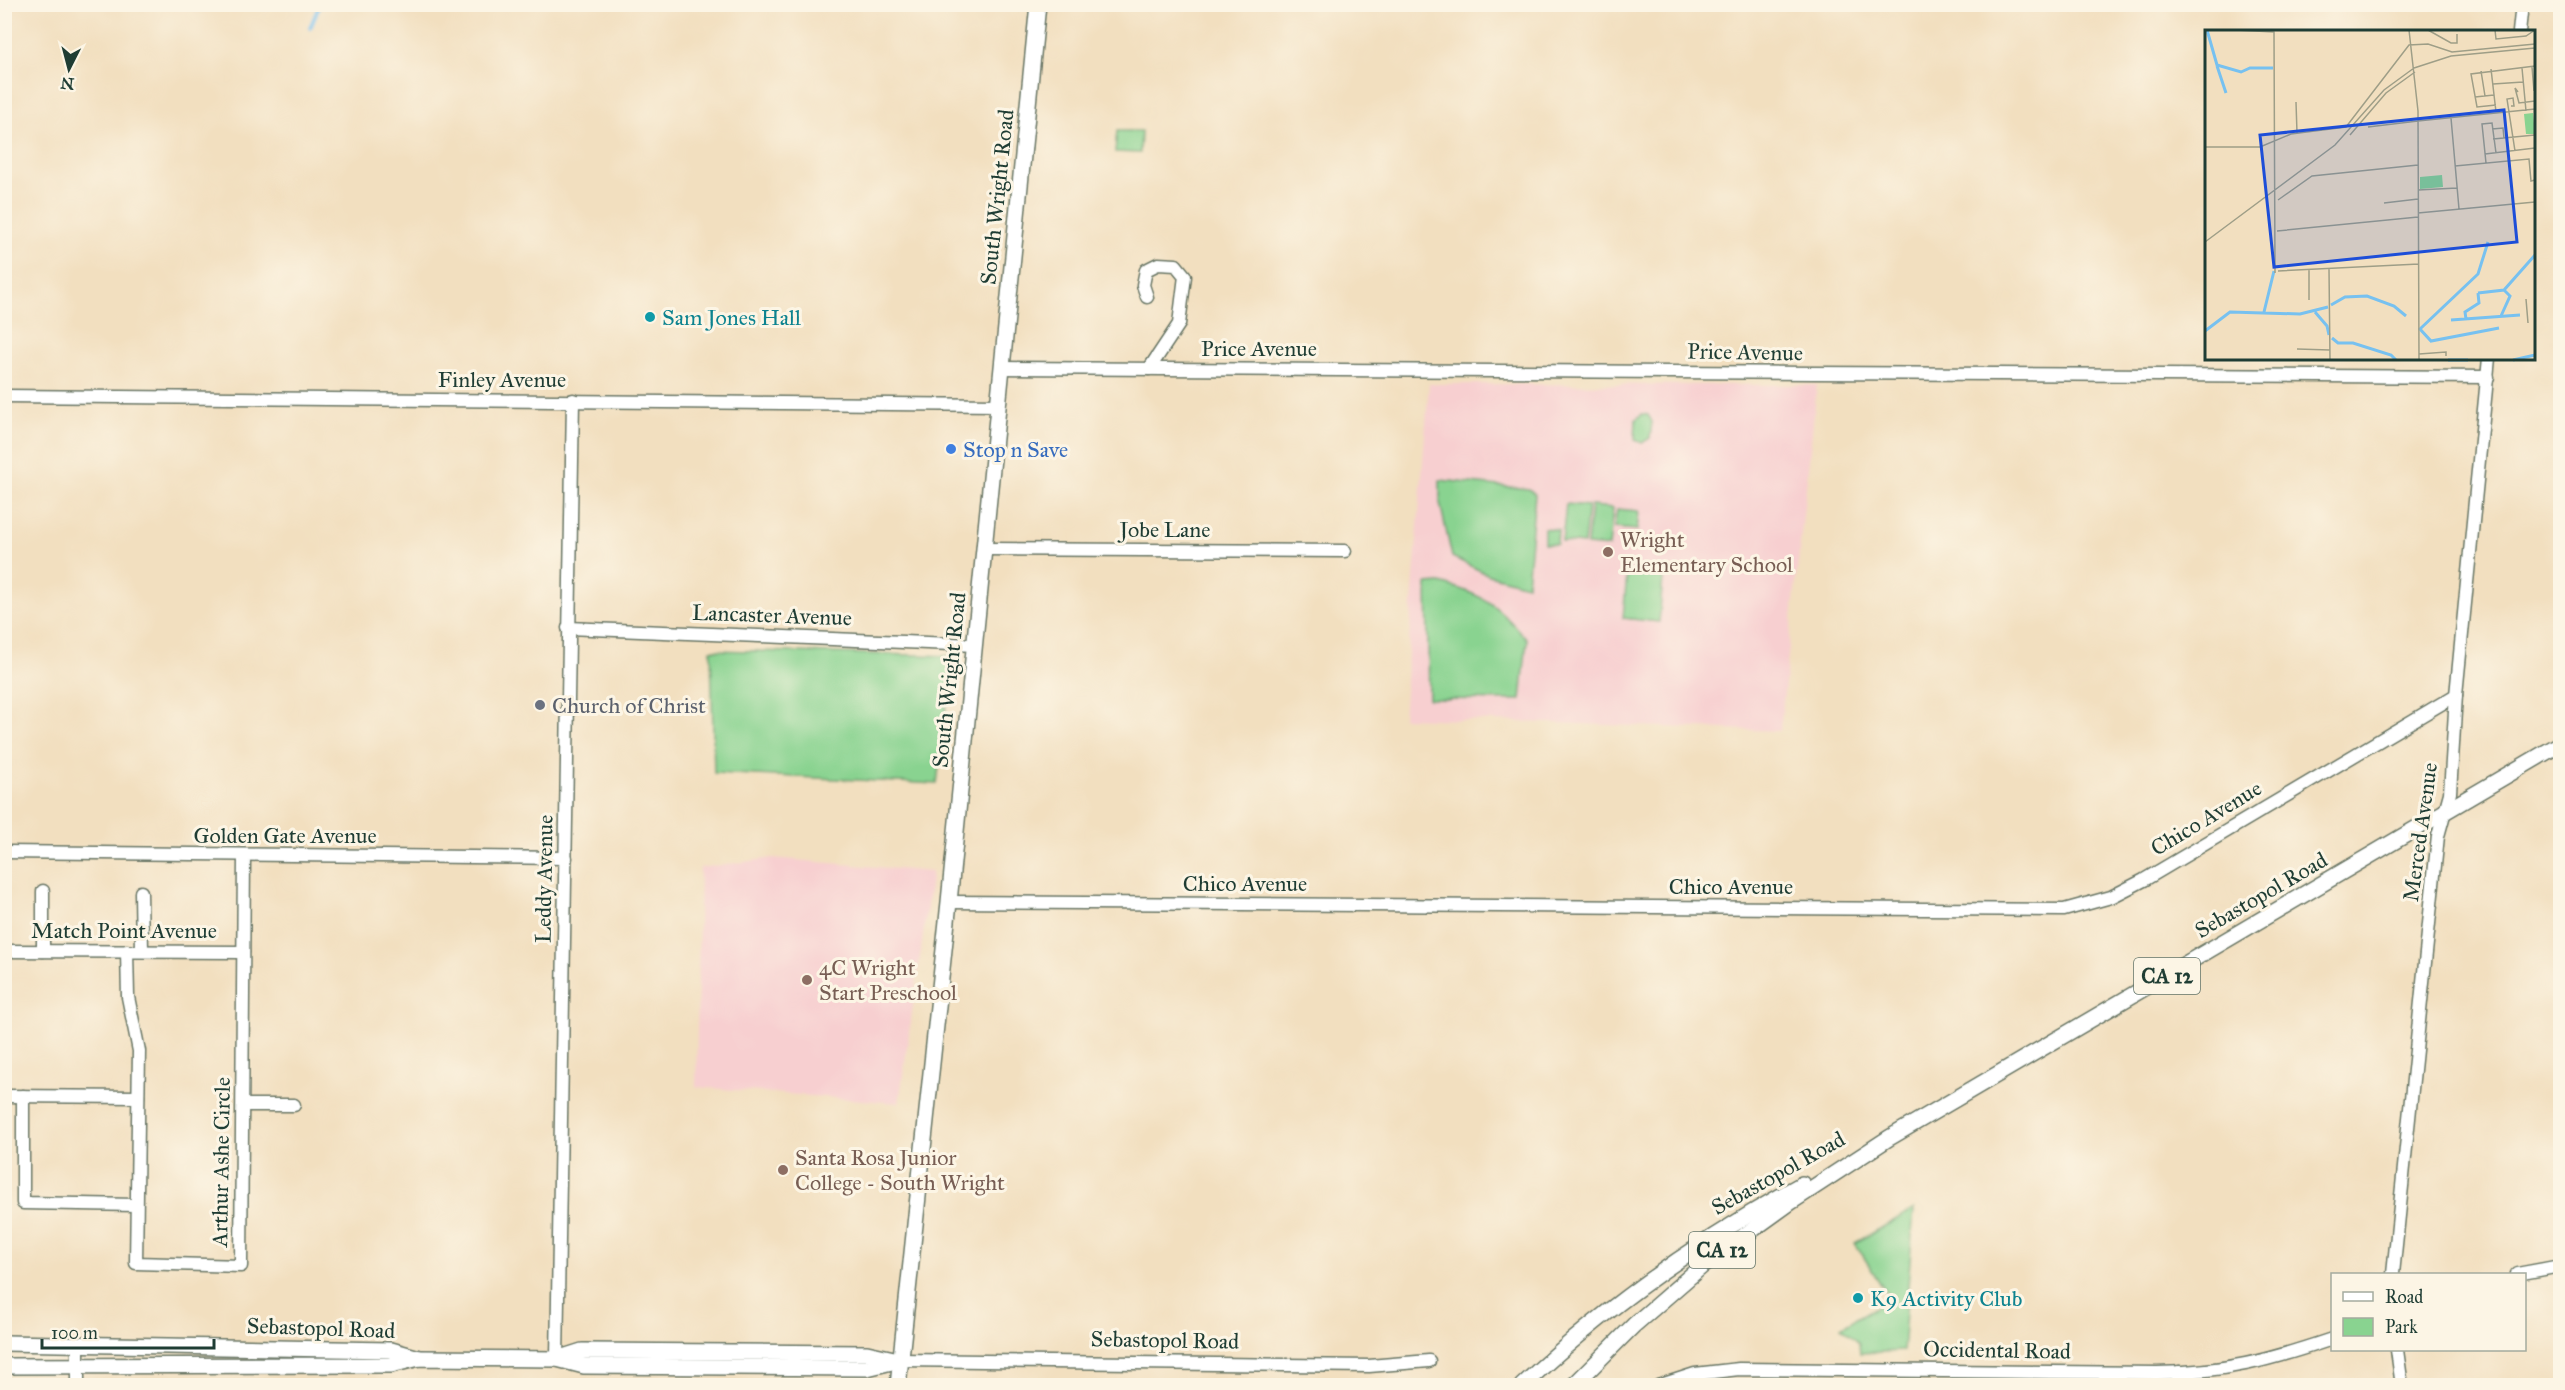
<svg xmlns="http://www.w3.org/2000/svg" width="2565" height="1390" font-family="'IM FELL Great Primer',serif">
<rect width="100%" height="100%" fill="#fcf5e5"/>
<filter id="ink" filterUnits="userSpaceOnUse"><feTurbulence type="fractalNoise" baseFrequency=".0167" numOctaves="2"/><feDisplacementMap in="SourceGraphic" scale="12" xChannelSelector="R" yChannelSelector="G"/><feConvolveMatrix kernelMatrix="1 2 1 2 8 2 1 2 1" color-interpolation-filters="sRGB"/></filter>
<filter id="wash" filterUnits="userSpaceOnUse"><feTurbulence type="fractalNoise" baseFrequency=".008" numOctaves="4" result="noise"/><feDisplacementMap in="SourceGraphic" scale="24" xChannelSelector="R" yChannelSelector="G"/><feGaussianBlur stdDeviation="1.35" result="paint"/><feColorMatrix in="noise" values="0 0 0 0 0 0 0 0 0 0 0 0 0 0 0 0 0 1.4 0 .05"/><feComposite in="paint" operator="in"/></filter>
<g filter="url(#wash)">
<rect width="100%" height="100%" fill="#f2dfbf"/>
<g fill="#f7cfd0">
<path d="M 1429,384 L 1817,385 L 1780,731 L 1403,718 Z"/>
<path d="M 773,858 L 932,872 L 899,1103 L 696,1087 L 700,868 Z"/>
</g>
<g fill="#89d390" stroke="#548862" stroke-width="1.5">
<path d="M 1117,131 L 1141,131 L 1140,153 L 1115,152 Z"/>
<path d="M 1642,414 L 1648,415 L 1652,422 L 1650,438 L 1642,443 L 1635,440 L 1636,419 Z"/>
<path d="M 1440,480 L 1529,489 L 1535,494 L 1527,585 L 1489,575 L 1452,557 L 1440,503 Z"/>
<path d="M 1566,504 L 1588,506 L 1584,544 L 1562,542 Z"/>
<path d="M 1591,506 L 1613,508 L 1609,547 L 1587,545 Z"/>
<path d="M 1617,509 L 1639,511 L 1637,530 L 1614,528 Z"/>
<path d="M 1544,528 L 1558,530 L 1557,544 L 1544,543 Z"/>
<path d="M 1627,574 L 1663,578 L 1659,622 L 1623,618 Z"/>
<path d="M 1440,583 C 1486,595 1497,605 1527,640 L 1521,700 L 1429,699 L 1427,584 Z"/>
<path d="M 711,650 L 952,656 L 937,784 L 714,773 Z"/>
<path d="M 1914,1209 L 1903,1351 L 1860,1353 L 1859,1343 L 1841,1327 L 1890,1299 L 1855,1243 Z"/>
</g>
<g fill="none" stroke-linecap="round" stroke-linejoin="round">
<path stroke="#77c1f0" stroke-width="4" d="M 310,28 L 320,4"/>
</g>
</g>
<g filter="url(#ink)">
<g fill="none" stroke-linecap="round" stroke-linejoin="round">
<defs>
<g id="minor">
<path d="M 2519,32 L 2522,4"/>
<path d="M 1147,297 L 1143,285 L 1146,270 L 1158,264 L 1176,265 L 1185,276 L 1179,324 L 1149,369"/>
<path d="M 1003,368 L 2488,377"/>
<path d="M 4,396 L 999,405"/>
<path d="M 984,549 L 1345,551"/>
<path d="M 568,628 L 975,645"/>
<path d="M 4,852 L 566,858"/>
<path d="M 43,891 L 43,951"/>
<path d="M 141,892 L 142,951"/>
<path d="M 949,902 L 2064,910 L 2111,897 L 2144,880 L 2456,695"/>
<path d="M 4,951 L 243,952"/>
<path d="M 127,951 L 128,997 L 139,1051 L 136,1263 L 241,1266 L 244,856"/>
<path d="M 4,1096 L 138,1097"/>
<path d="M 23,1096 L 23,1203 L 136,1205"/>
<path d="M 243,1105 L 294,1105"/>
<path d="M 2393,1274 L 2438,836 L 2450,793 L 2456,695 L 2489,358"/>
<path d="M 2517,1274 L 2560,1266"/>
<path d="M 2397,1350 L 2402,1386"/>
<path d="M 557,1359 L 573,400"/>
<path d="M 900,1360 L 1369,1366 L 1429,1361"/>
<path d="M 78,1386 L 78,1344"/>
<path d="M 1658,1386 L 1695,1374 L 1739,1369 L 2157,1373 C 2226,1372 2267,1361 2332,1339"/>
<path d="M 2177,1386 L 2179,1372"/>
</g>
<g id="major">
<path d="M 4,1343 L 391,1350 L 419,1358"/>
<path d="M 557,1359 L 582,1351 L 867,1353 L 894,1359"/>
<path d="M 4,1366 L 391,1365 L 419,1358 L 557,1359 L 584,1366 L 867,1368 L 900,1360"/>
<path d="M 898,1386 L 949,902 L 1038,4"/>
<path d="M 1522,1386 C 1607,1305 1699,1241 1802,1184"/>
<path d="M 1573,1386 L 1634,1325 L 1702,1266 L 1791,1202 L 1889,1138 L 2560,744"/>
</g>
</defs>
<use href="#minor" stroke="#697665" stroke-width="15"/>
<use href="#major" stroke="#697665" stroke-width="18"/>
<use href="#minor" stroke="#fff" stroke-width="12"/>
<use href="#major" stroke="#fff" stroke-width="15"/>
</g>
</g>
<g fill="#0f9aa8" stroke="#fcf5e5" stroke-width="2">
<circle cx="650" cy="317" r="6"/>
<circle cx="1858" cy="1298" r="6"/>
</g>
<circle fill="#3f7fe0" stroke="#fcf5e5" stroke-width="2" cx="951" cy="449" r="6"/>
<g fill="#8d6e63" stroke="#fcf5e5" stroke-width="2">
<circle cx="1608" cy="552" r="6"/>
<circle cx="807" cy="980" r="6"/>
<circle cx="783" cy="1170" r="6"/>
</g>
<circle fill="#6b7280" stroke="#fcf5e5" stroke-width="2" cx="540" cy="705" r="6"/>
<g text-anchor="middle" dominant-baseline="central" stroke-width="6" stroke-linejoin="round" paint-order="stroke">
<g fill="#fcf5e5" stroke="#617469" stroke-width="1.5">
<rect x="2134" y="958" width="66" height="36" rx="4.5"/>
<rect x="1689" y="1232" width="66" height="36" rx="4.5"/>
</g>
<g font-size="21" font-weight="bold" fill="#1f3d34">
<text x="2167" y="976">CA 12</text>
<text x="1722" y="1250">CA 12</text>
</g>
<g font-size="22" fill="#1f3d34" stroke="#fcf5e5">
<text transform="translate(997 197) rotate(-84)">South Wright Road</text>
<text x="1259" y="348">Price Avenue</text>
<text transform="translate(1745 352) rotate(1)">Price Avenue</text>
<text x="502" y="379">Finley Avenue</text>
<text x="1165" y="529">Jobe Lane</text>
<text transform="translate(772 615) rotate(2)">Lancaster Avenue</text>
<text transform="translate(949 680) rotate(-84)">South Wright Road</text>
<text transform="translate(2206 818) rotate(-31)">Chico Avenue</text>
<text transform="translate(2420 832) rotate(-82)">Merced Avenue</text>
<text x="285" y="835">Golden Gate Avenue</text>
<text transform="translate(544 879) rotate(-89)">Leddy Avenue</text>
<text x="1245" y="883">Chico Avenue</text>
<text x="1731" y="886">Chico Avenue</text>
<text transform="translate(2261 895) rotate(-30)">Sebastopol Road</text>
<text x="124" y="930">Match Point Avenue</text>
<text transform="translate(221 1162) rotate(-89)">Arthur Ashe Circle</text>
<text transform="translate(1778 1173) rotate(-29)">Sebastopol Road</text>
<text transform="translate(321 1328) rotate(2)">Sebastopol Road</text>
<text transform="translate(1165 1340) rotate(1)">Sebastopol Road</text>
<text transform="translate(1997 1350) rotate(1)">Occidental Road</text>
</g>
<g font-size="22" fill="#0d838f" stroke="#fcf5e5" text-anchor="start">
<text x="662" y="317">Sam Jones Hall</text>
<text x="1870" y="1298">K9 Activity Club</text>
</g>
<g font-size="22" fill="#366cbe" stroke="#fcf5e5" text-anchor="start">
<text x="963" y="449">Stop n Save</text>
</g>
<g font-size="22" fill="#785e54" stroke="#fcf5e5" text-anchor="start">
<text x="1620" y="539">Wright<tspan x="1620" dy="25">Elementary School</tspan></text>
<text x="819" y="967">4C Wright<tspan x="819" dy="25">Start Preschool</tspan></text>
<text x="795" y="1157">Santa Rosa Junior<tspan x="795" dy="25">College - South Wright</tspan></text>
</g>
<g font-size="22" fill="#5b616d" stroke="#fcf5e5" text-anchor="start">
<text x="552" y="705">Church of Christ</text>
</g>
</g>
<g transform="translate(2205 30)">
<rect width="330" height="330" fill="#f2dfbf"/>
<path d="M 328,83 L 330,104 L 321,104 L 319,84 ZM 237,145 L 238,157 L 215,159 L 215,147 Z" fill="#89d390"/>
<path fill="none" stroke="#77c1f0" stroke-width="3" d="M 2,0 L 12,35 L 36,42 L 45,38 L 68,38M 12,36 L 21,63M 283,212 L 273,244 L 215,299 L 226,311 L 294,298M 273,263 L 299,260 L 330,225M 126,275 L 140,267 L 162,266 L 189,276 L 201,286M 59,282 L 69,241M 110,282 L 122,296 L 124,305M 296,286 L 305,266 L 299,260M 261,289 L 260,282 L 274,273 L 273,263M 246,290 L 315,285M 0,301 L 25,282 L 95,284 L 123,277M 127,308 L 133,313 L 148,313 L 186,325 L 191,330M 243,330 L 263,330M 308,330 L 330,325"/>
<path fill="none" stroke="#9e9e87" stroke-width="1.5" d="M 30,0 L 69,2 L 70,243M 204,0 L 213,81 L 214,330M 223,0 L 246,13 L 252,13 L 252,4M 290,0 L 291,9 L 321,6 L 330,0M 327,37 L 329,61M 209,38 L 246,26 L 330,18M 317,38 L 321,81M 286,39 L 291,82M 276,41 L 280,66M 288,54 L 318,52M 313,62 L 310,58 L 314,73 L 330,71M 270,67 L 289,65M 91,72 L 92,103M 291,75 L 272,77 L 266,44 L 330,36M 306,76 L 309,76 L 308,68 L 302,69 L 310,121M 246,88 L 254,179M 213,91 L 330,79M 163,97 L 213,91M 287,99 L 298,98 L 299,108M 145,105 L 181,63 L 210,42M 288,109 L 330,105M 0,117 L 55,117 L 86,104 L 141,97 L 204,15 L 223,14 L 247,22 L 330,14M 280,124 L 330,118M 281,133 L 277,94 L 287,93 L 291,123M 250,136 L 324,129 L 326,151 L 330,150M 213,160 L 252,158M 73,170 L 107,146 L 213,135M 179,173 L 213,169M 213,183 L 330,172M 72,201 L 213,187M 0,212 L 130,115 L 179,60 L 209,38M 124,239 L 125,330M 104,240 L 104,270M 73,241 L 214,234M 321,269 L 323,293M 92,319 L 125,320M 214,324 L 241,322 L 241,326"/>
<path fill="#1d4ed8" fill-opacity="0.15" stroke="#1d4ed8" stroke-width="3" d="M 299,80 L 312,212 L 69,237 L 55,105 Z"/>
<rect width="330" height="330" fill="none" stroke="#1f3d34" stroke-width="3"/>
</g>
<rect width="2565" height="1390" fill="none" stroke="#fcf5e5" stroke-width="24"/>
<rect x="2331" y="1273" width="195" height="78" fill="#fcf5e5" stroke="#a4ab9e" stroke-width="1.5"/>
<rect x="2343" y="1292" width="30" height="9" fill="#ffffff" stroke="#a4ab9e" stroke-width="1.5"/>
<text x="2385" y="1303" font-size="18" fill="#1f3d34">Road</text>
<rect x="2343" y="1318" width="30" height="18" fill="#89d390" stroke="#a4ab9e" stroke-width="1.5"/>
<text x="2385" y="1333" font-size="18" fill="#1f3d34">Park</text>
<g transform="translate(69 69) rotate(186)" stroke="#fcf5e5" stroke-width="4.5" paint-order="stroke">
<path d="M0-4.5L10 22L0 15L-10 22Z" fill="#1f3d34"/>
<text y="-9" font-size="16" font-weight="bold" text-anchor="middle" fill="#1f3d34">N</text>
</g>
<path d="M42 1339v9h172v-9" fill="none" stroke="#1f3d34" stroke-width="3"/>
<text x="51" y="1339" font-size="18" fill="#1f3d34" stroke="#fcf5e5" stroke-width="4.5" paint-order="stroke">100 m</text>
</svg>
